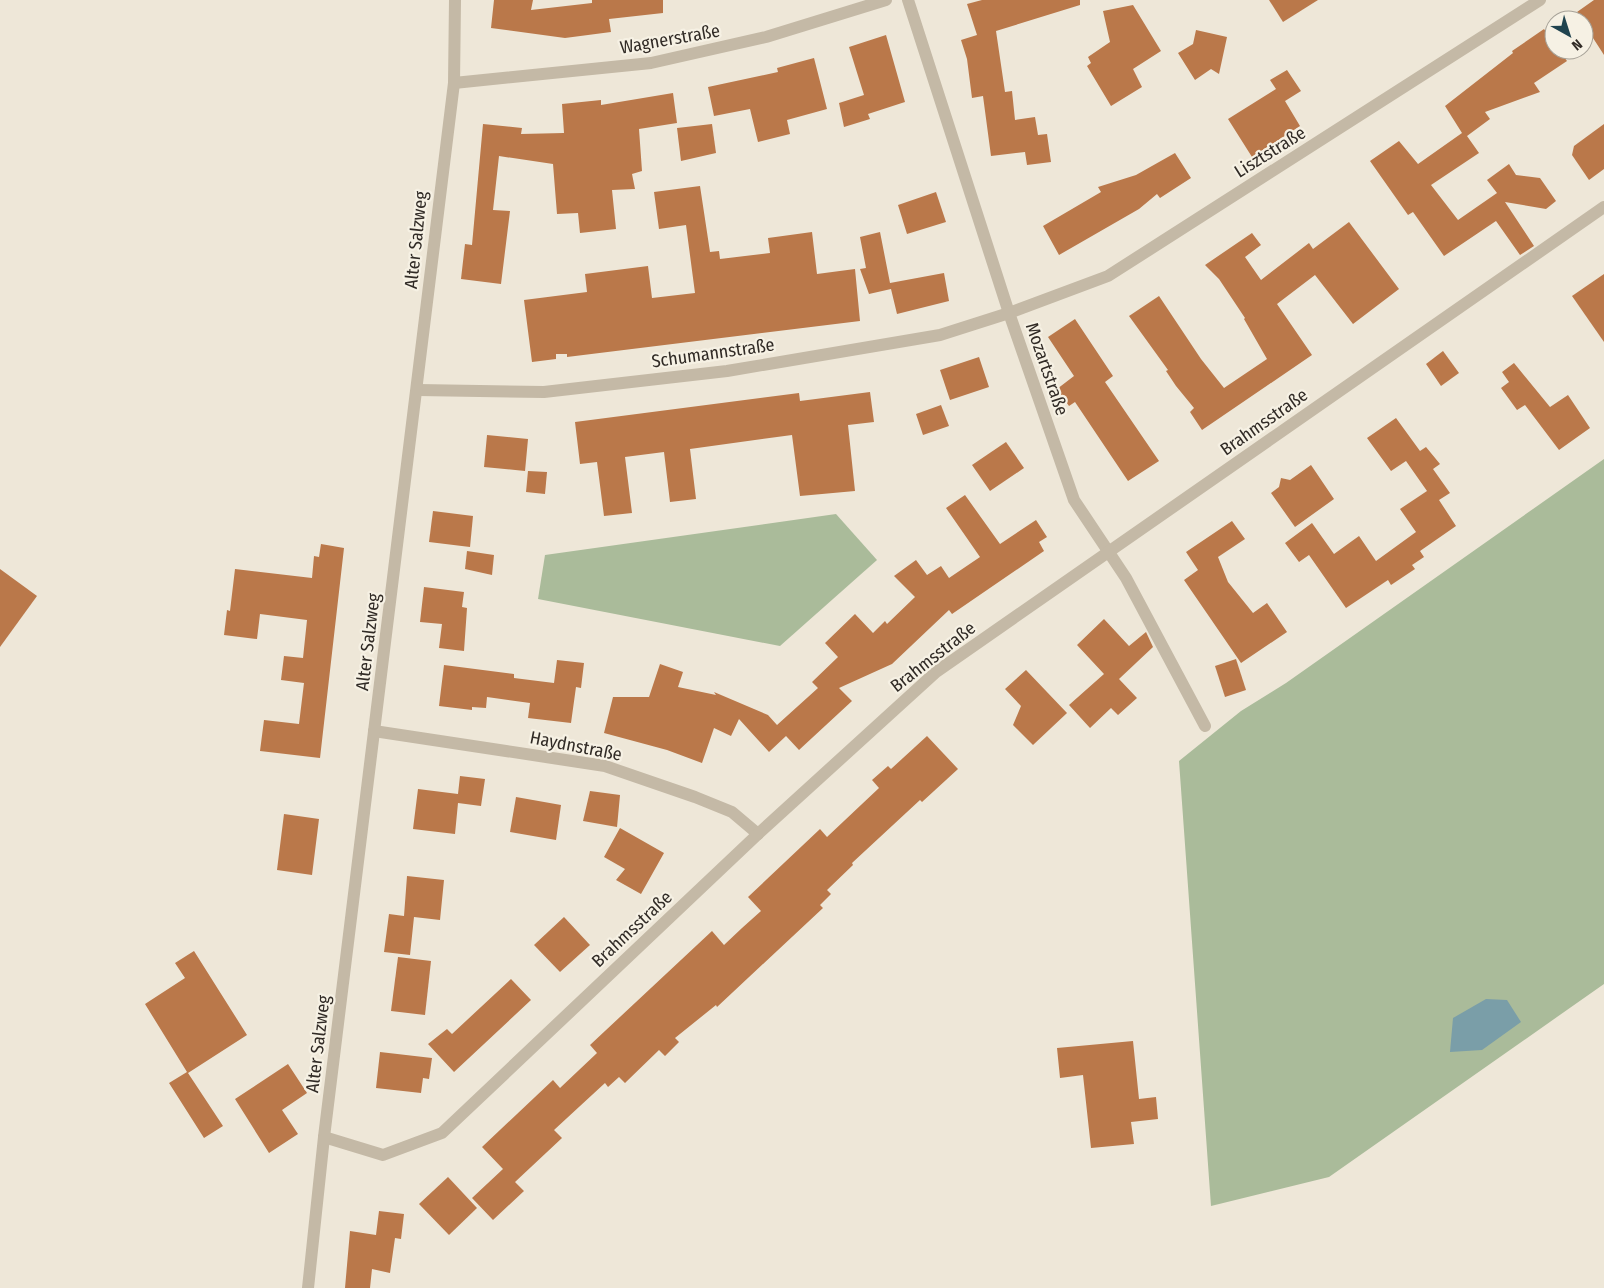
<svg xmlns="http://www.w3.org/2000/svg" width="1604" height="1288" font-family="'Fira Sans Condensed',sans-serif">
<rect width="100%" height="100%" fill="#eee7d8"/>
<g fill="#aabb9a">
<path d="M 1604,459 L 1604,984 L 1329,1177 L 1211,1206 L 1179,761 L 1241,711 L 1286,683 Z"/>
<path d="M 836,514 L 877,560 L 780,646 L 538,599 L 545,555 Z"/>
</g>
<path fill="#7a9ea8" d="M 1486,999 L 1507,1000 L 1521,1022 L 1482,1050 L 1450,1052 L 1453,1018 Z"/>
<g fill="#ba784a">
<path d="M 494,0 L 533,0 L 531,10 L 592,3 L 592,0 L 663,0 L 663,13 L 609,19 L 611,32 L 565,38 L 491,28 Z"/>
<path d="M 982,0 L 1080,0 L 1080,5 L 996,31 L 1005,92 L 1012,91 L 1015,120 L 1035,117 L 1038,135 L 1047,134 L 1051,162 L 1027,165 L 1025,152 L 991,156 L 983,96 L 972,98 L 967,59 L 961,40 L 977,35 L 967,4 Z"/>
<path d="M 1269,0 L 1318,0 L 1283,22 Z"/>
<path d="M 1594,0 L 1604,0 L 1604,55 L 1584,24 L 1584,20 L 1577,12 Z"/>
<path d="M 1133,5 L 1161,51 L 1133,69 L 1142,87 L 1111,106 L 1087,66 L 1091,63 L 1088,57 L 1110,42 L 1103,11 Z"/>
<path d="M 1544,29 L 1554,43 L 1554,50 L 1559,50 L 1567,61 L 1534,83 L 1540,92 L 1485,112 L 1490,119 L 1467,136 L 1479,153 L 1431,185 L 1458,220 L 1497,193 L 1487,180 L 1509,164 L 1516,175 L 1540,178 L 1556,201 L 1546,209 L 1505,202 L 1534,246 L 1520,255 L 1496,221 L 1444,256 L 1413,212 L 1408,215 L 1370,161 L 1399,141 L 1418,164 L 1462,133 L 1445,106 L 1513,53 L 1512,51 Z"/>
<path d="M 1196,30 L 1227,37 L 1219,74 L 1211,69 L 1195,80 L 1178,53 L 1193,44 Z"/>
<path d="M 886,35 L 905,102 L 868,114 L 870,119 L 844,127 L 839,103 L 864,95 L 849,47 Z"/>
<path d="M 814,58 L 827,109 L 787,120 L 790,134 L 758,142 L 750,109 L 714,116 L 708,87 L 778,72 L 777,68 Z"/>
<path d="M 1287,70 L 1301,91 L 1285,101 L 1300,126 L 1252,157 L 1228,119 L 1276,89 L 1270,80 Z"/>
<path d="M 673,93 L 677,123 L 639,129 L 642,171 L 632,174 L 635,189 L 612,190 L 616,229 L 580,233 L 578,213 L 557,214 L 553,164 L 499,156 L 493,210 L 510,211 L 501,284 L 461,279 L 465,244 L 472,245 L 483,124 L 522,128 L 521,134 L 564,133 L 562,104 L 601,100 L 601,105 Z"/>
<path d="M 712,124 L 716,153 L 681,161 L 677,128 Z"/>
<path d="M 1604,124 L 1604,169 L 1589,180 L 1572,155 L 1574,146 Z"/>
<path d="M 1175,153 L 1191,178 L 1160,198 L 1157,194 L 1139,209 L 1059,255 L 1043,226 L 1101,192 L 1098,187 L 1136,175 Z"/>
<path d="M 700,186 L 710,252 L 719,251 L 720,259 L 770,253 L 768,238 L 812,232 L 817,274 L 855,269 L 860,321 L 567,357 L 567,354 L 556,354 L 556,359 L 532,362 L 524,300 L 587,292 L 585,274 L 648,266 L 652,298 L 695,293 L 686,225 L 659,229 L 654,192 Z"/>
<path d="M 936,192 L 946,222 L 907,234 L 898,205 Z"/>
<path d="M 1349,222 L 1399,289 L 1353,324 L 1315,275 L 1277,304 L 1312,355 L 1202,430 L 1190,412 L 1194,408 L 1176,386 L 1166,371 L 1168,370 L 1129,316 L 1159,296 L 1201,359 L 1224,388 L 1267,359 L 1244,319 L 1245,318 L 1219,279 L 1205,265 L 1252,233 L 1261,245 L 1245,257 L 1261,280 L 1309,243 L 1313,249 Z"/>
<path d="M 880,232 L 890,283 L 944,273 L 949,301 L 897,314 L 891,289 L 869,294 L 860,269 L 866,268 L 860,237 Z"/>
<path d="M 1604,274 L 1604,342 L 1572,296 Z"/>
<path d="M 1075,319 L 1113,376 L 1105,382 L 1159,461 L 1128,481 L 1075,402 L 1069,406 L 1057,389 L 1074,376 L 1048,337 Z"/>
<path d="M 1443,351 L 1459,373 L 1441,386 L 1426,364 Z"/>
<path d="M 979,357 L 989,387 L 950,400 L 940,370 Z"/>
<path d="M 1514,363 L 1550,407 L 1568,395 L 1590,428 L 1559,450 L 1525,405 L 1517,410 L 1501,388 L 1509,382 L 1502,372 Z"/>
<path d="M 870,392 L 874,422 L 848,425 L 855,491 L 800,496 L 792,435 L 690,449 L 696,499 L 670,502 L 664,452 L 625,457 L 632,513 L 604,516 L 597,462 L 580,464 L 575,422 L 799,393 L 800,401 Z"/>
<path d="M 941,405 L 949,426 L 923,435 L 916,414 Z"/>
<path d="M 1396,418 L 1420,451 L 1426,447 L 1440,464 L 1433,469 L 1450,493 L 1439,500 L 1456,526 L 1420,551 L 1424,557 L 1412,565 L 1415,569 L 1391,585 L 1388,580 L 1346,608 L 1309,555 L 1299,562 L 1285,543 L 1312,523 L 1334,554 L 1359,536 L 1376,561 L 1416,532 L 1400,509 L 1427,491 L 1406,461 L 1391,471 L 1367,438 Z"/>
<path d="M 487,435 L 528,439 L 525,471 L 484,467 Z"/>
<path d="M 1006,442 L 1024,468 L 990,491 L 972,465 Z"/>
<path d="M 1311,465 L 1334,499 L 1295,527 L 1271,493 L 1279,487 L 1281,478 L 1290,480 Z"/>
<path d="M 528,471 L 547,472 L 545,494 L 526,492 Z"/>
<path d="M 965,495 L 1000,544 L 1036,520 L 1047,537 L 1039,542 L 1044,551 L 952,614 L 949,610 L 892,664 L 839,688 L 852,701 L 799,750 L 786,736 L 769,752 L 739,719 L 731,736 L 714,728 L 702,763 L 667,750 L 604,733 L 613,697 L 649,697 L 660,664 L 683,672 L 678,687 L 716,695 L 714,692 L 768,715 L 777,725 L 818,688 L 812,682 L 838,657 L 825,643 L 855,614 L 873,633 L 885,621 L 887,624 L 915,597 L 894,576 L 916,560 L 927,575 L 941,566 L 949,578 L 980,557 L 946,508 Z"/>
<path d="M 433,511 L 473,516 L 470,547 L 429,542 Z"/>
<path d="M 1232,521 L 1245,539 L 1218,557 L 1228,582 L 1253,613 L 1267,603 L 1287,632 L 1241,663 L 1184,580 L 1198,570 L 1186,552 Z"/>
<path d="M 321,544 L 344,548 L 320,758 L 260,751 L 264,720 L 299,724 L 304,683 L 281,680 L 284,656 L 303,658 L 307,620 L 260,614 L 257,639 L 224,635 L 227,610 L 230,611 L 235,569 L 312,578 L 314,556 L 319,557 Z"/>
<path d="M 467,551 L 494,555 L 492,575 L 465,569 Z"/>
<path d="M 0,569 L 37,596 L 0,647 Z"/>
<path d="M 424,587 L 464,592 L 462,607 L 467,608 L 464,651 L 439,648 L 442,624 L 420,622 Z"/>
<path d="M 1104,619 L 1129,646 L 1146,632 L 1153,647 L 1119,679 L 1137,698 L 1118,715 L 1111,708 L 1090,728 L 1069,705 L 1104,674 L 1077,645 Z"/>
<path d="M 1236,659 L 1246,690 L 1225,697 L 1215,666 Z"/>
<path d="M 557,660 L 584,663 L 581,688 L 576,687 L 571,723 L 528,718 L 530,703 L 487,697 L 486,708 L 472,707 L 472,710 L 439,706 L 444,665 L 514,674 L 514,678 L 554,683 Z"/>
<path d="M 1026,670 L 1067,713 L 1033,745 L 1013,725 L 1021,706 L 1005,689 Z"/>
<path d="M 927,736 L 958,769 L 922,802 L 920,800 L 852,863 L 853,865 L 827,890 L 831,894 L 820,905 L 823,908 L 717,1007 L 716,1005 L 675,1038 L 679,1042 L 665,1056 L 659,1050 L 625,1083 L 619,1077 L 608,1087 L 605,1083 L 554,1130 L 562,1138 L 515,1182 L 524,1191 L 493,1220 L 472,1198 L 503,1169 L 482,1147 L 553,1080 L 560,1088 L 597,1053 L 590,1045 L 712,931 L 724,945 L 742,928 L 761,911 L 748,897 L 820,829 L 827,837 L 879,788 L 872,780 L 888,766 L 891,769 Z"/>
<path d="M 460,776 L 485,779 L 481,806 L 458,803 L 455,834 L 413,829 L 418,789 L 458,794 Z"/>
<path d="M 590,791 L 620,795 L 617,827 L 583,821 Z"/>
<path d="M 516,797 L 561,805 L 556,840 L 510,832 Z"/>
<path d="M 284,814 L 319,819 L 312,875 L 277,870 Z"/>
<path d="M 620,828 L 664,853 L 641,894 L 616,880 L 625,869 L 604,857 Z"/>
<path d="M 407,876 L 444,880 L 440,920 L 414,917 L 410,955 L 384,952 L 389,914 L 404,916 Z"/>
<path d="M 564,917 L 590,945 L 560,972 L 534,945 Z"/>
<path d="M 194,951 L 247,1035 L 188,1073 L 223,1126 L 204,1138 L 169,1083 L 187,1072 L 145,1004 L 185,978 L 175,963 Z"/>
<path d="M 398,957 L 431,961 L 425,1015 L 391,1011 Z"/>
<path d="M 511,979 L 531,1000 L 454,1072 L 428,1044 L 447,1029 L 452,1034 Z"/>
<path d="M 1133,1041 L 1139,1099 L 1156,1097 L 1158,1119 L 1131,1122 L 1134,1144 L 1091,1148 L 1083,1075 L 1060,1078 L 1057,1048 Z"/>
<path d="M 380,1052 L 432,1058 L 429,1079 L 423,1078 L 421,1093 L 376,1088 Z"/>
<path d="M 288,1064 L 307,1093 L 282,1110 L 298,1134 L 269,1153 L 235,1099 Z"/>
<path d="M 448,1177 L 477,1208 L 449,1235 L 419,1204 Z"/>
<path d="M 379,1211 L 404,1214 L 401,1239 L 395,1238 L 390,1273 L 372,1269 L 370,1288 L 345,1288 L 350,1231 L 376,1235 Z"/>
</g>
<g fill="none" stroke-linecap="round" stroke-linejoin="round">
<g stroke="#c4b9a6" stroke-width="12">
<path d="M 908,0 L 1009,313 L 1074,500 L 1126,578 L 1205,726"/>
<path d="M 454,83 L 651,63 L 766,37 L 886,0"/>
<path d="M 418,390 L 544,392 L 727,371 L 940,335 L 1009,313 L 1108,276 L 1540,0"/>
<path d="M 374,731 L 605,766 L 695,797 L 732,812 L 758,834"/>
<path d="M 324,1137 L 383,1155 L 442,1133 L 758,834 L 936,672 L 1604,207"/>
<path d="M 308,1288 L 324,1137 L 454,83 L 455,0"/>
</g>
</g>
<g text-anchor="middle" dominant-baseline="central" stroke-width="4.5" stroke-linejoin="round" paint-order="stroke">
<g font-size="18" fill="#312b26" stroke="#f6f1e4">
<text transform="translate(670 39) rotate(-10)">Wagnerstraße</text>
<text transform="translate(1270 152) rotate(-32)">Lisztstraße</text>
<text transform="translate(416 240) rotate(-84)">Alter Salzweg</text>
<text transform="translate(713 353) rotate(-8)">Schumannstraße</text>
<text transform="translate(1047 369) rotate(71)">Mozartstraße</text>
<text transform="translate(1264 422) rotate(-35)">Brahmsstraße</text>
<text transform="translate(368 642) rotate(-83)">Alter Salzweg</text>
<text transform="translate(933 657) rotate(-38)">Brahmsstraße</text>
<text transform="translate(576 746) rotate(11)">Haydnstraße</text>
<text transform="translate(632 929) rotate(-43)">Brahmsstraße</text>
<text transform="translate(318 1044) rotate(-83)">Alter Salzweg</text>
</g>
</g>
<g transform="translate(1569 35) rotate(141)"><circle r="24" fill="#f6f1e4" stroke="#a7a298"/>
<path d="M0-4L9 19L0 12L-9 19Z" fill="#20434e"/>
<text y="-8" font-size="14" font-weight="bold" text-anchor="middle" fill="#312b26">N</text>
</g>
</svg>
